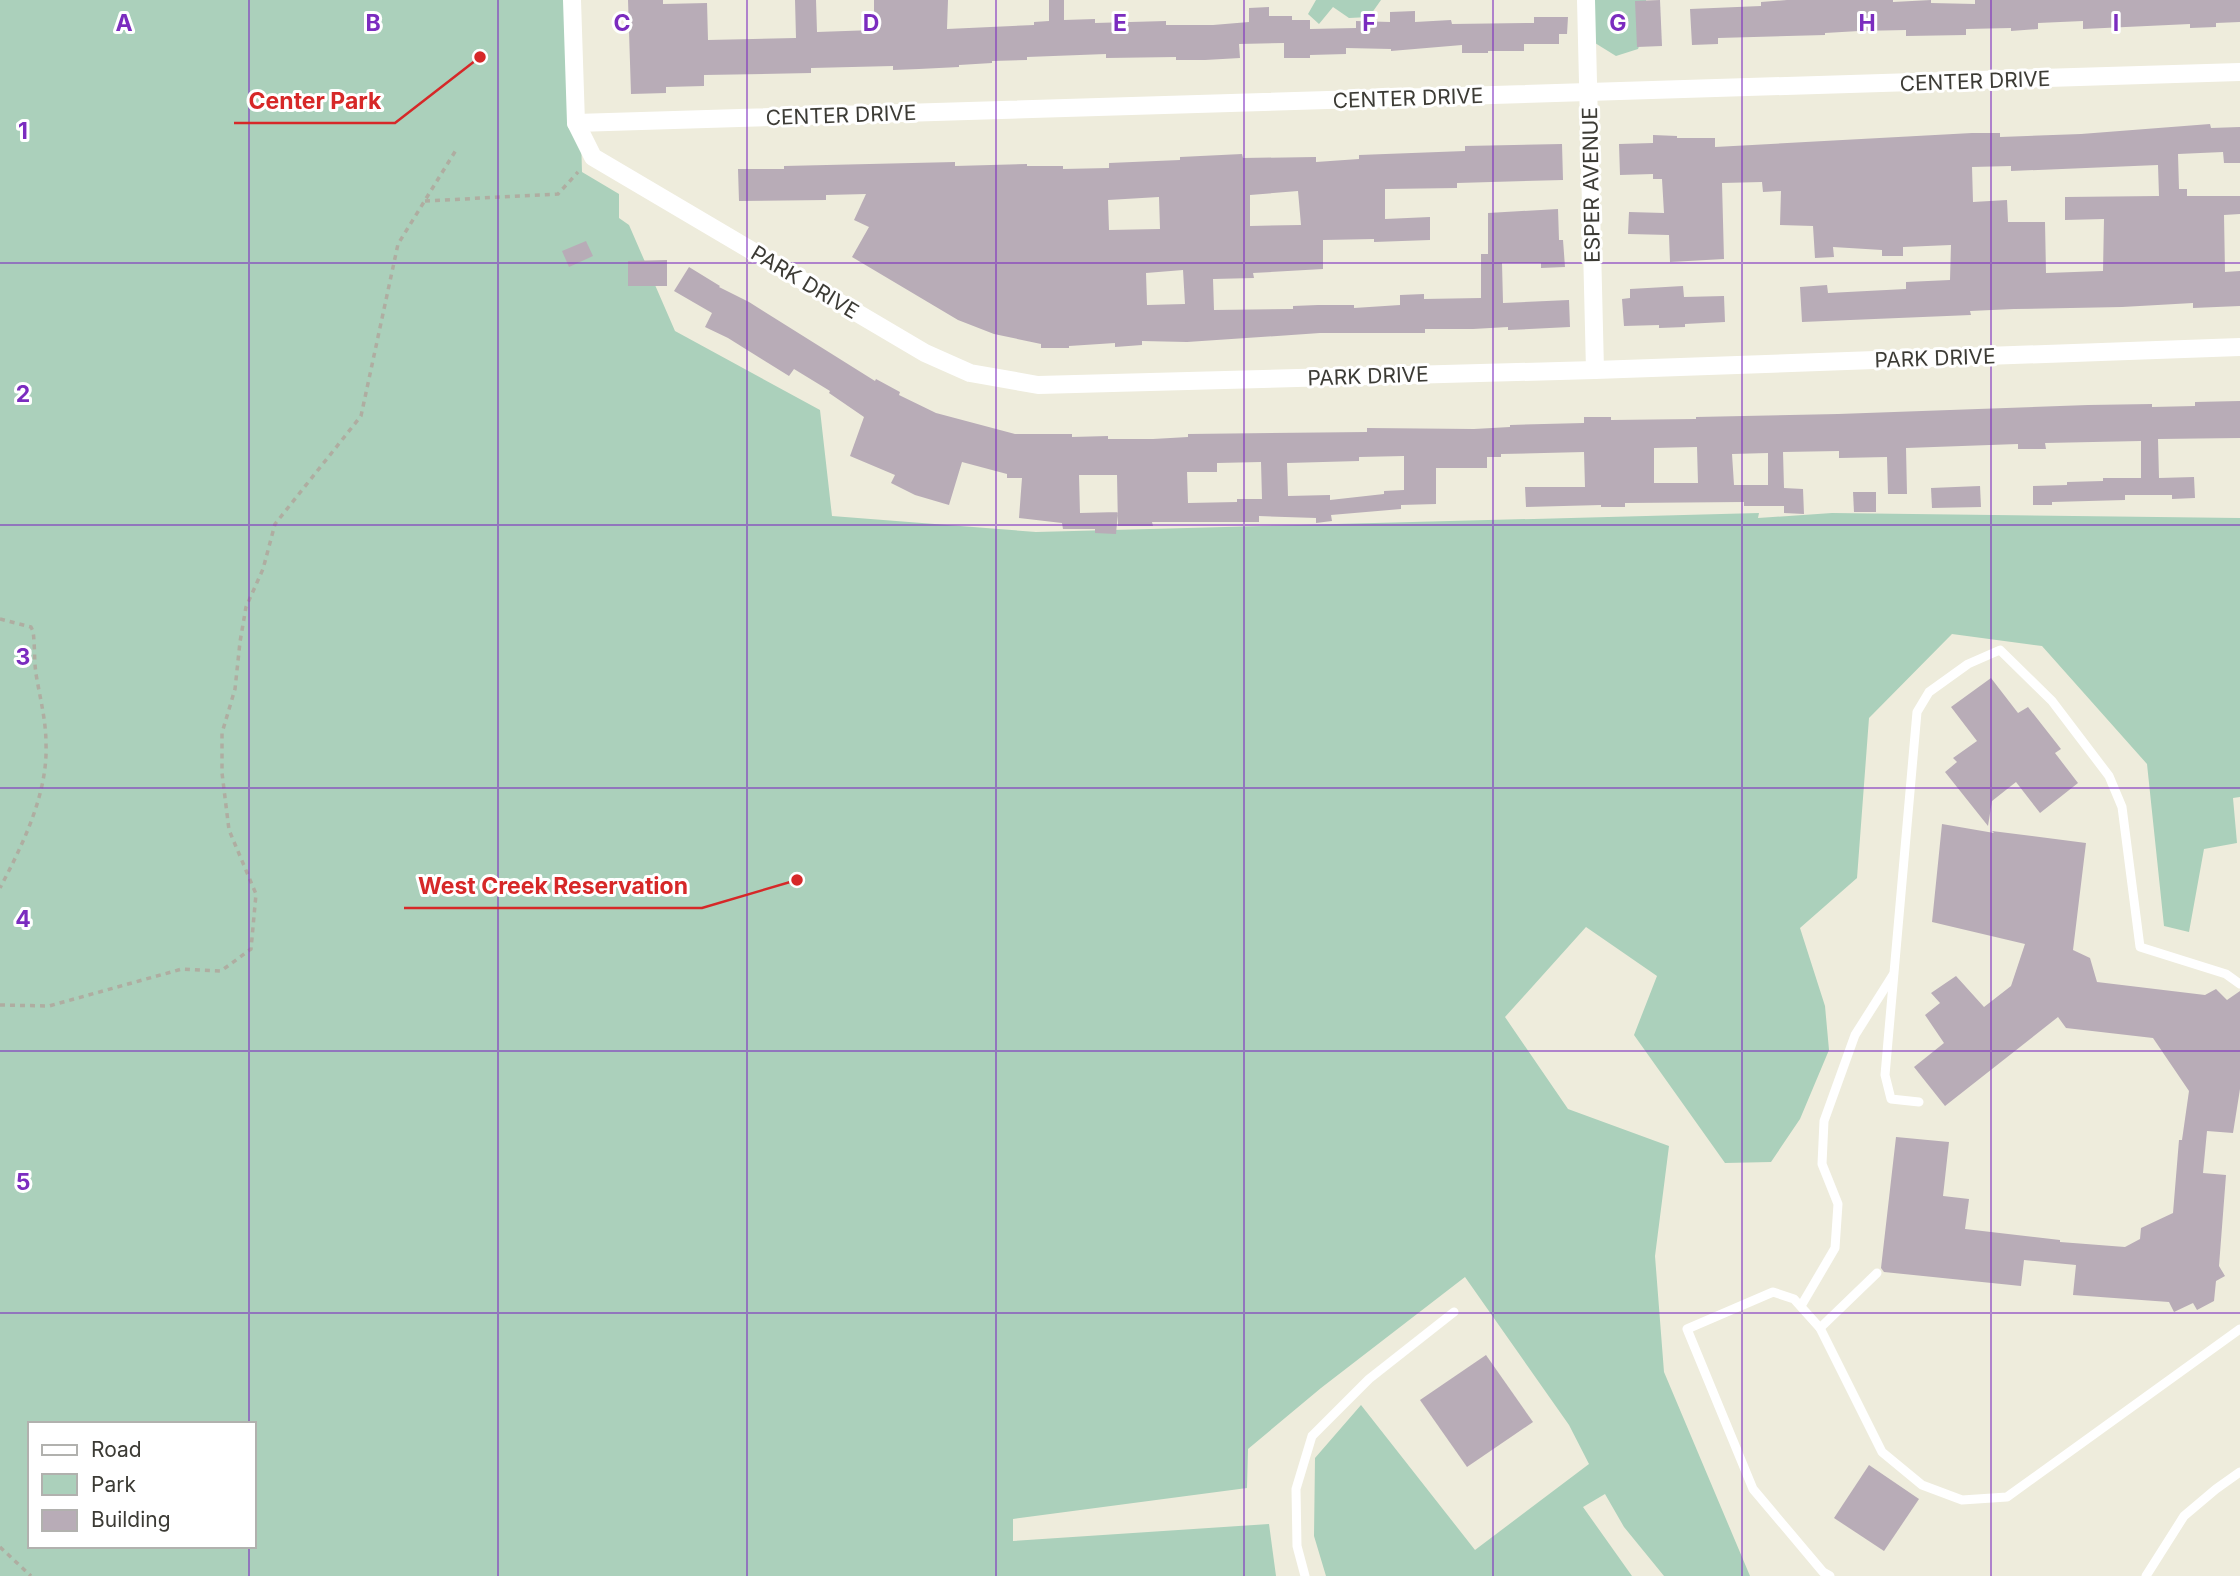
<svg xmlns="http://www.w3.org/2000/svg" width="2240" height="1576" font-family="Inter,sans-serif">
<rect width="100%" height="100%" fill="#eeecdc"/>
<g fill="#abd0bb" fill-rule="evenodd">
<path d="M 0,0 L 577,0 L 582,172 L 619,194 L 619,218 L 629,225 L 675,331 L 820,410 L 832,516 L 1036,532 L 1759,513 L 1758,518 L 1832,513 L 2240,518 L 2240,797 L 2233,798 L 2237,843 L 2204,849 L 2189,932 L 2164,926 L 2147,764 L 2042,646 L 1952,634 L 1869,718 L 1857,878 L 1800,928 L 1825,1006 L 1829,1050 L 1800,1119 L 1771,1162 L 1725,1163 L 1634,1035 L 1657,976 L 1586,927 L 1505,1017 L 1568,1109 L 1669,1146 L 1655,1256 L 1664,1372 L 1750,1576 L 1664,1576 L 1624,1527 L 1605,1494 L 1583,1507 L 1632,1576 L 1326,1576 L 1314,1536 L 1315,1458 L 1361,1405 L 1475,1550 L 1589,1464 L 1569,1425 L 1465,1277 L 1321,1388 L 1248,1449 L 1247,1488 L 1013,1519 L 1013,1541 L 1269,1524 L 1276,1576 L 0,1576 ZM 30,1424 L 254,1424 L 254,1546 L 30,1546 Z"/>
<path d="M 1316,0 L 1381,0 L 1369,17 L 1349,18 L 1333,7 L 1319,24 L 1308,14 Z"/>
<path d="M 1593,0 L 1646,0 L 1648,22 L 1638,49 L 1616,56 L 1595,43 Z"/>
</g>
<g fill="#b8acb7" fill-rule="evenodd">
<path d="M 628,0 L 663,0 L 663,4 L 707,3 L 708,40 L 796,38 L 795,0 L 816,0 L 817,32 L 874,30 L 874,0 L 948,0 L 947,29 L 1034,25 L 1034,22 L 1049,21 L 1049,0 L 1064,0 L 1064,20 L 1095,19 L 1095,23 L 1166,21 L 1166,25 L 1213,25 L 1249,22 L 1249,8 L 1269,7 L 1269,16 L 1292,16 L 1292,20 L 1310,20 L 1310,29 L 1356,28 L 1356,21 L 1390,22 L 1390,12 L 1415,11 L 1415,22 L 1451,20 L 1452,24 L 1534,23 L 1534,17 L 1568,17 L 1567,34 L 1559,34 L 1559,44 L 1524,44 L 1524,51 L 1488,51 L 1488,53 L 1462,53 L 1462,45 L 1391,51 L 1391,49 L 1346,48 L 1346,54 L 1310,55 L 1310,58 L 1284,58 L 1284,43 L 1239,44 L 1240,58 L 1205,60 L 1176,60 L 1176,57 L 1106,58 L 1106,54 L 1027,57 L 1027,60 L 992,61 L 992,63 L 959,65 L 959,67 L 919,69 L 893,70 L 893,66 L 811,68 L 811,73 L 704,75 L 704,86 L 666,87 L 666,93 L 631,94 Z"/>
<path d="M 1660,0 L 1662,46 L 1637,47 L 1635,1 Z"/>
<path d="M 1787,0 L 1893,0 L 1893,2 L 1931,0 L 1931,3 L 1975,4 L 1975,0 L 2240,0 L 2240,22 L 2216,23 L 2216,27 L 2190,28 L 2190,24 L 2083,29 L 2083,21 L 2038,23 L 2038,29 L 2011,31 L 2011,28 L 1966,29 L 1966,35 L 1906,36 L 1906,30 L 1859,31 L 1825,33 L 1825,35 L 1718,38 L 1718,44 L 1692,45 L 1690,9 L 1761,6 L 1761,2 Z"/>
<path d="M 2210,124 L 2211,128 L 2240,127 L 2240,163 L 2224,163 L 2223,152 L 2178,154 L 2179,189 L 2187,189 L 2187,196 L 2240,196 L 2240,214 L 2224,215 L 2225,272 L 2240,271 L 2240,306 L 2193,308 L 2193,303 L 2122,307 L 2014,309 L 1970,311 L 1971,315 L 1802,322 L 1800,287 L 1827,285 L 1828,293 L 1906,289 L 1906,282 L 1950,280 L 1951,245 L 1903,247 L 1903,256 L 1882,256 L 1882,250 L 1833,247 L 1834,257 L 1815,258 L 1813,226 L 1780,225 L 1781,191 L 1763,192 L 1762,182 L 1722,183 L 1724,259 L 1670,262 L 1669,235 L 1628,234 L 1629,212 L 1664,213 L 1662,179 L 1653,179 L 1653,174 L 1620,175 L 1619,144 L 1653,143 L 1653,135 L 1677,136 L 1677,138 L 1715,138 L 1715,147 L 1972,133 L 2000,133 L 2000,137 L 2081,134 ZM 2158,165 L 2159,196 L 2065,197 L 2065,220 L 2104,219 L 2103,271 L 2046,273 L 2045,222 L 2008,222 L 2007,200 L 1973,202 L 1972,167 L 2011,166 L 2011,171 Z"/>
<path d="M 1562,144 L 1563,180 L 1457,183 L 1457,188 L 1385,189 L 1385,219 L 1430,217 L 1430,240 L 1374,242 L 1374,239 L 1323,240 L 1323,269 L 1253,273 L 1254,278 L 1213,279 L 1214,310 L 1293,309 L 1293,306 L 1318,305 L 1354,305 L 1354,308 L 1400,305 L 1400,295 L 1424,294 L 1424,299 L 1481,298 L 1481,254 L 1488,254 L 1488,213 L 1558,209 L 1559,240 L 1563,240 L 1565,267 L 1541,268 L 1541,263 L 1502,263 L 1503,303 L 1569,300 L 1570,327 L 1508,330 L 1508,327 L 1473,329 L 1425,329 L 1425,333 L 1320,333 L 1187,342 L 1142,341 L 1142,345 L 1115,347 L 1115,343 L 1069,346 L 1069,348 L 1041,348 L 1041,344 L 994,334 L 958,320 L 852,257 L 869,227 L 854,220 L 866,194 L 826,195 L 826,200 L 739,201 L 738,169 L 784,169 L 784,166 L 955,162 L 955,166 L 1027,164 L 1027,166 L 1063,166 L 1063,169 L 1109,168 L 1109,163 L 1180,160 L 1180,157 L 1242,154 L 1243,158 L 1316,157 L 1316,162 L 1359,159 L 1359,155 L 1465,151 L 1465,146 ZM 1298,191 L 1301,225 L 1250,226 L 1250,195 ZM 1159,197 L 1160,229 L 1109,230 L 1108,200 ZM 1183,270 L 1185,304 L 1147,305 L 1146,273 Z"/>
<path d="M 586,241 L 593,256 L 569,267 L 562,251 Z"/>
<path d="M 667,260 L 667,286 L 628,286 L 628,261 Z"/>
<path d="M 689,267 L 720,286 L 719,287 L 749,302 L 875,381 L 876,379 L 900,392 L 899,395 L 936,413 L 1015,434 L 1072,434 L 1072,437 L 1108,436 L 1108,439 L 1153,439 L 1188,437 L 1188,434 L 1367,432 L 1367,428 L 1474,429 L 1510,427 L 1510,425 L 1584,423 L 1584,417 L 1611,417 L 1611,420 L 1696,419 L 1696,417 L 1838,414 L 2088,405 L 2152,404 L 2152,407 L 2195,406 L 2195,402 L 2240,401 L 2240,438 L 2158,439 L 2159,478 L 2194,477 L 2195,498 L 2172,499 L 2172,495 L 2125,495 L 2125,500 L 2052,502 L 2052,505 L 2033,505 L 2033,486 L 2067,485 L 2067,482 L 2103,481 L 2103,478 L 2141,478 L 2141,441 L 2045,443 L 2046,449 L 2018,449 L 2018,444 L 1906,448 L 1907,494 L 1888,494 L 1887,457 L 1839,458 L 1839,451 L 1783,452 L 1784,488 L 1803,489 L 1804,514 L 1784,513 L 1784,506 L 1744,506 L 1744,502 L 1625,503 L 1625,507 L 1601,507 L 1601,505 L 1526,507 L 1525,487 L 1585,487 L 1584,452 L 1501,454 L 1501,457 L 1487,457 L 1487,468 L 1436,468 L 1436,504 L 1401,505 L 1401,509 L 1331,515 L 1332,521 L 1316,523 L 1316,518 L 1259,516 L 1259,522 L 1152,522 L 1153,526 L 1118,526 L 1117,475 L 1079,475 L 1080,513 L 1118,512 L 1116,534 L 1095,533 L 1095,529 L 1063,529 L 1062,523 L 1019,518 L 1022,478 L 1007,478 L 1007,474 L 962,462 L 949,505 L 915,495 L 891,483 L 895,475 L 850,456 L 864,417 L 829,393 L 830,391 L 794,369 L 789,376 L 728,338 L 705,327 L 712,313 L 674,291 ZM 1697,447 L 1698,483 L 1654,483 L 1654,448 ZM 1768,453 L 1768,485 L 1734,485 L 1732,454 ZM 1404,456 L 1404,490 L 1384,491 L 1384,494 L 1330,500 L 1330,495 L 1288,496 L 1287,463 L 1359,461 L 1359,457 ZM 1261,462 L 1262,499 L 1237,499 L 1237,502 L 1188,503 L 1187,472 L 1217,472 L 1217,463 Z"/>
<path d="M 1683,286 L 1684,297 L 1724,296 L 1725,322 L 1685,324 L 1685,327 L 1659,328 L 1659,325 L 1624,326 L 1622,299 L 1630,298 L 1630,289 Z"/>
<path d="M 1980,486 L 1981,507 L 1932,508 L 1931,488 Z"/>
<path d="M 1853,492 L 1876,492 L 1876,512 L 1854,512 Z"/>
<path d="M 1991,678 L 2018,713 L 2028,707 L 2061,749 L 2055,753 L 2078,783 L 2040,813 L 2016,782 L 1992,801 L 1988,826 L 1945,772 L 1957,762 L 1953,758 L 1977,741 L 1951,707 Z"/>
<path d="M 1942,824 L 1994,833 L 1992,831 L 2086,843 L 2073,950 L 2090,958 L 2097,982 L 2205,995 L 2216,989 L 2227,1000 L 2240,991 L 2240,1089 L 2233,1133 L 2207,1131 L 2203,1173 L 2226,1175 L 2219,1266 L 2225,1276 L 2216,1281 L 2214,1301 L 2197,1310 L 2193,1303 L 2174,1312 L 2169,1302 L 2073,1295 L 2076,1265 L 2024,1260 L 2021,1286 L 1884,1272 L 1881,1268 L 1896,1137 L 1949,1142 L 1943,1196 L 1969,1199 L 1965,1229 L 2060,1240 L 2060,1242 L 2125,1247 L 2140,1239 L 2141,1228 L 2173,1213 L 2179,1140 L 2182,1140 L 2189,1091 L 2153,1038 L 2066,1028 L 2058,1017 L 1945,1106 L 1914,1067 L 1944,1043 L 1925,1015 L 1940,1003 L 1931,993 L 1956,976 L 1984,1007 L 2011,986 L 2025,944 L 1932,922 Z"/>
<path d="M 1486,1355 L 1533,1422 L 1467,1467 L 1420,1400 Z"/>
<path d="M 1869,1465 L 1919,1499 L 1884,1551 L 1834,1518 Z"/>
</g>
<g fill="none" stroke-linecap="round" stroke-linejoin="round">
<g stroke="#afada1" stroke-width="3.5" stroke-dasharray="5 5" stroke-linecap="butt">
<path d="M 425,201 L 558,194 L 578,172"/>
<path d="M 0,619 L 31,627 L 33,631 C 35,645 34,660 36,674 C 40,698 46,720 46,744 C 48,794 22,846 0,888"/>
<path d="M 0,1005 L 49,1006 L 182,969 L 221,971 L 251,949 L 256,894 L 229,830 L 222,773 L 222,733 L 235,689 L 240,642 L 246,607 L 263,569 L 275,524 L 361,416 L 398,244 L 456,150"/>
<path d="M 0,1547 L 31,1576"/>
</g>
<g stroke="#fff" stroke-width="9">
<path d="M 1919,1102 L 1891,1099 L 1885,1075 L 1917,712 L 1929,692 L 1968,664 L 2000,650 L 2052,701 L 2109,776 L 2122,807 L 2140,947 L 2226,974 L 2240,984"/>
<path d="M 1801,1306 L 1835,1248 L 1838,1204 L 1822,1164 L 1824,1121 L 1855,1035 L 1893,975"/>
<path d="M 1820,1328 L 1877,1273"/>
<path d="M 1305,1576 L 1297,1546 L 1296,1489 L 1312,1436 L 1369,1379 L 1454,1312"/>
<path d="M 1830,1576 L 1823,1572 L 1753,1489 L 1687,1329 L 1773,1292 L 1794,1299 L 1820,1328 L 1882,1452 L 1922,1485 L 1962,1500 L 2007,1497 L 2240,1329"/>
<path d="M 2146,1576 L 2184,1516 L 2216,1489 L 2240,1472"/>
</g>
<g stroke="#fff" stroke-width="18">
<path d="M 572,0 L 576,123 L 593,157 L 925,353 L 970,373 L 1038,385 L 1595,370 L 2240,347"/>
<path d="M 1586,0 L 1595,370"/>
<path d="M 576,123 L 2240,72"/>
</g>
</g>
<path fill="none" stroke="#7b2cbf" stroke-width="2" stroke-opacity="0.55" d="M 249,0 L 249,1424M 498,0 L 498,1576M 747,0 L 747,1576M 996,0 L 996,1576M 1244,0 L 1244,1576M 1493,0 L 1493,1576M 1742,0 L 1742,1576M 1991,0 L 1991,1576M 0,263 L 2240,263M 0,525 L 2240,525M 0,788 L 2240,788M 0,1051 L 2240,1051M 0,1313 L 2240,1313M 249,1546 L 249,1576"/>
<g text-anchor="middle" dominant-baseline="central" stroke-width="6" stroke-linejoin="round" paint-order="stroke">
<g font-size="21" fill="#3c3b35" stroke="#fff">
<text transform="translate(1975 81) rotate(-2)">CENTER DRIVE</text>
<text transform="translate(1408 98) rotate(-2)">CENTER DRIVE</text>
<text transform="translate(841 115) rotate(-2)">CENTER DRIVE</text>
<text transform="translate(1591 185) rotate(-91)">ESPER AVENUE</text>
<text transform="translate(805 282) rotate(31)">PARK DRIVE</text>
<text transform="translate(1935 358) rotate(-2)">PARK DRIVE</text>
<text transform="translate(1368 376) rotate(-2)">PARK DRIVE</text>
</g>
</g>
<g font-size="23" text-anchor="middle" font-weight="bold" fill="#7b2cbf" stroke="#fff" stroke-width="6" stroke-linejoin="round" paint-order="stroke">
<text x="124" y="31">A</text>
<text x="373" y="31">B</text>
<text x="622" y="31">C</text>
<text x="871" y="31">D</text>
<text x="1120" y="31">E</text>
<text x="1369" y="31">F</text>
<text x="1618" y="31">G</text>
<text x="1867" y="31">H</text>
<text x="2116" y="31">I</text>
<text x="23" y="139">1</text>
<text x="23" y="402">2</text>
<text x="23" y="665">3</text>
<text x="23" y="927">4</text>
<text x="23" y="1190">5</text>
</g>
<path fill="none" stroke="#d62828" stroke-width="2.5" d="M480 57L395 123H234M797 880L702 908H404"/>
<g fill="#d62828" stroke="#fff" stroke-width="2.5">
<circle cx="480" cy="57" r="7"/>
<circle cx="797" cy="880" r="7"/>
</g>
<g font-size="23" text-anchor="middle" font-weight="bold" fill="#d62828" stroke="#fff" stroke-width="6" stroke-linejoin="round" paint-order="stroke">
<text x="315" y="109">Center Park</text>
<text x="553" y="894">West Creek Reservation</text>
</g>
<rect x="28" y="1422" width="228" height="126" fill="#ffffff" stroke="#b1b1ae" stroke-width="2"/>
<rect x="42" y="1445" width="35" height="10" fill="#ffffff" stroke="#b1b1ae" stroke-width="2"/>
<text x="91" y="1457" font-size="21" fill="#3c3b35">Road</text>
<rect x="42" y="1474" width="35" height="21" fill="#abd0bb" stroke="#b1b1ae" stroke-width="2"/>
<text x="91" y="1492" font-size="21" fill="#3c3b35">Park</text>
<rect x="42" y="1510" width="35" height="21" fill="#b8acb7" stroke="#b1b1ae" stroke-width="2"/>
<text x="91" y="1527" font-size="21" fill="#3c3b35">Building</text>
</svg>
